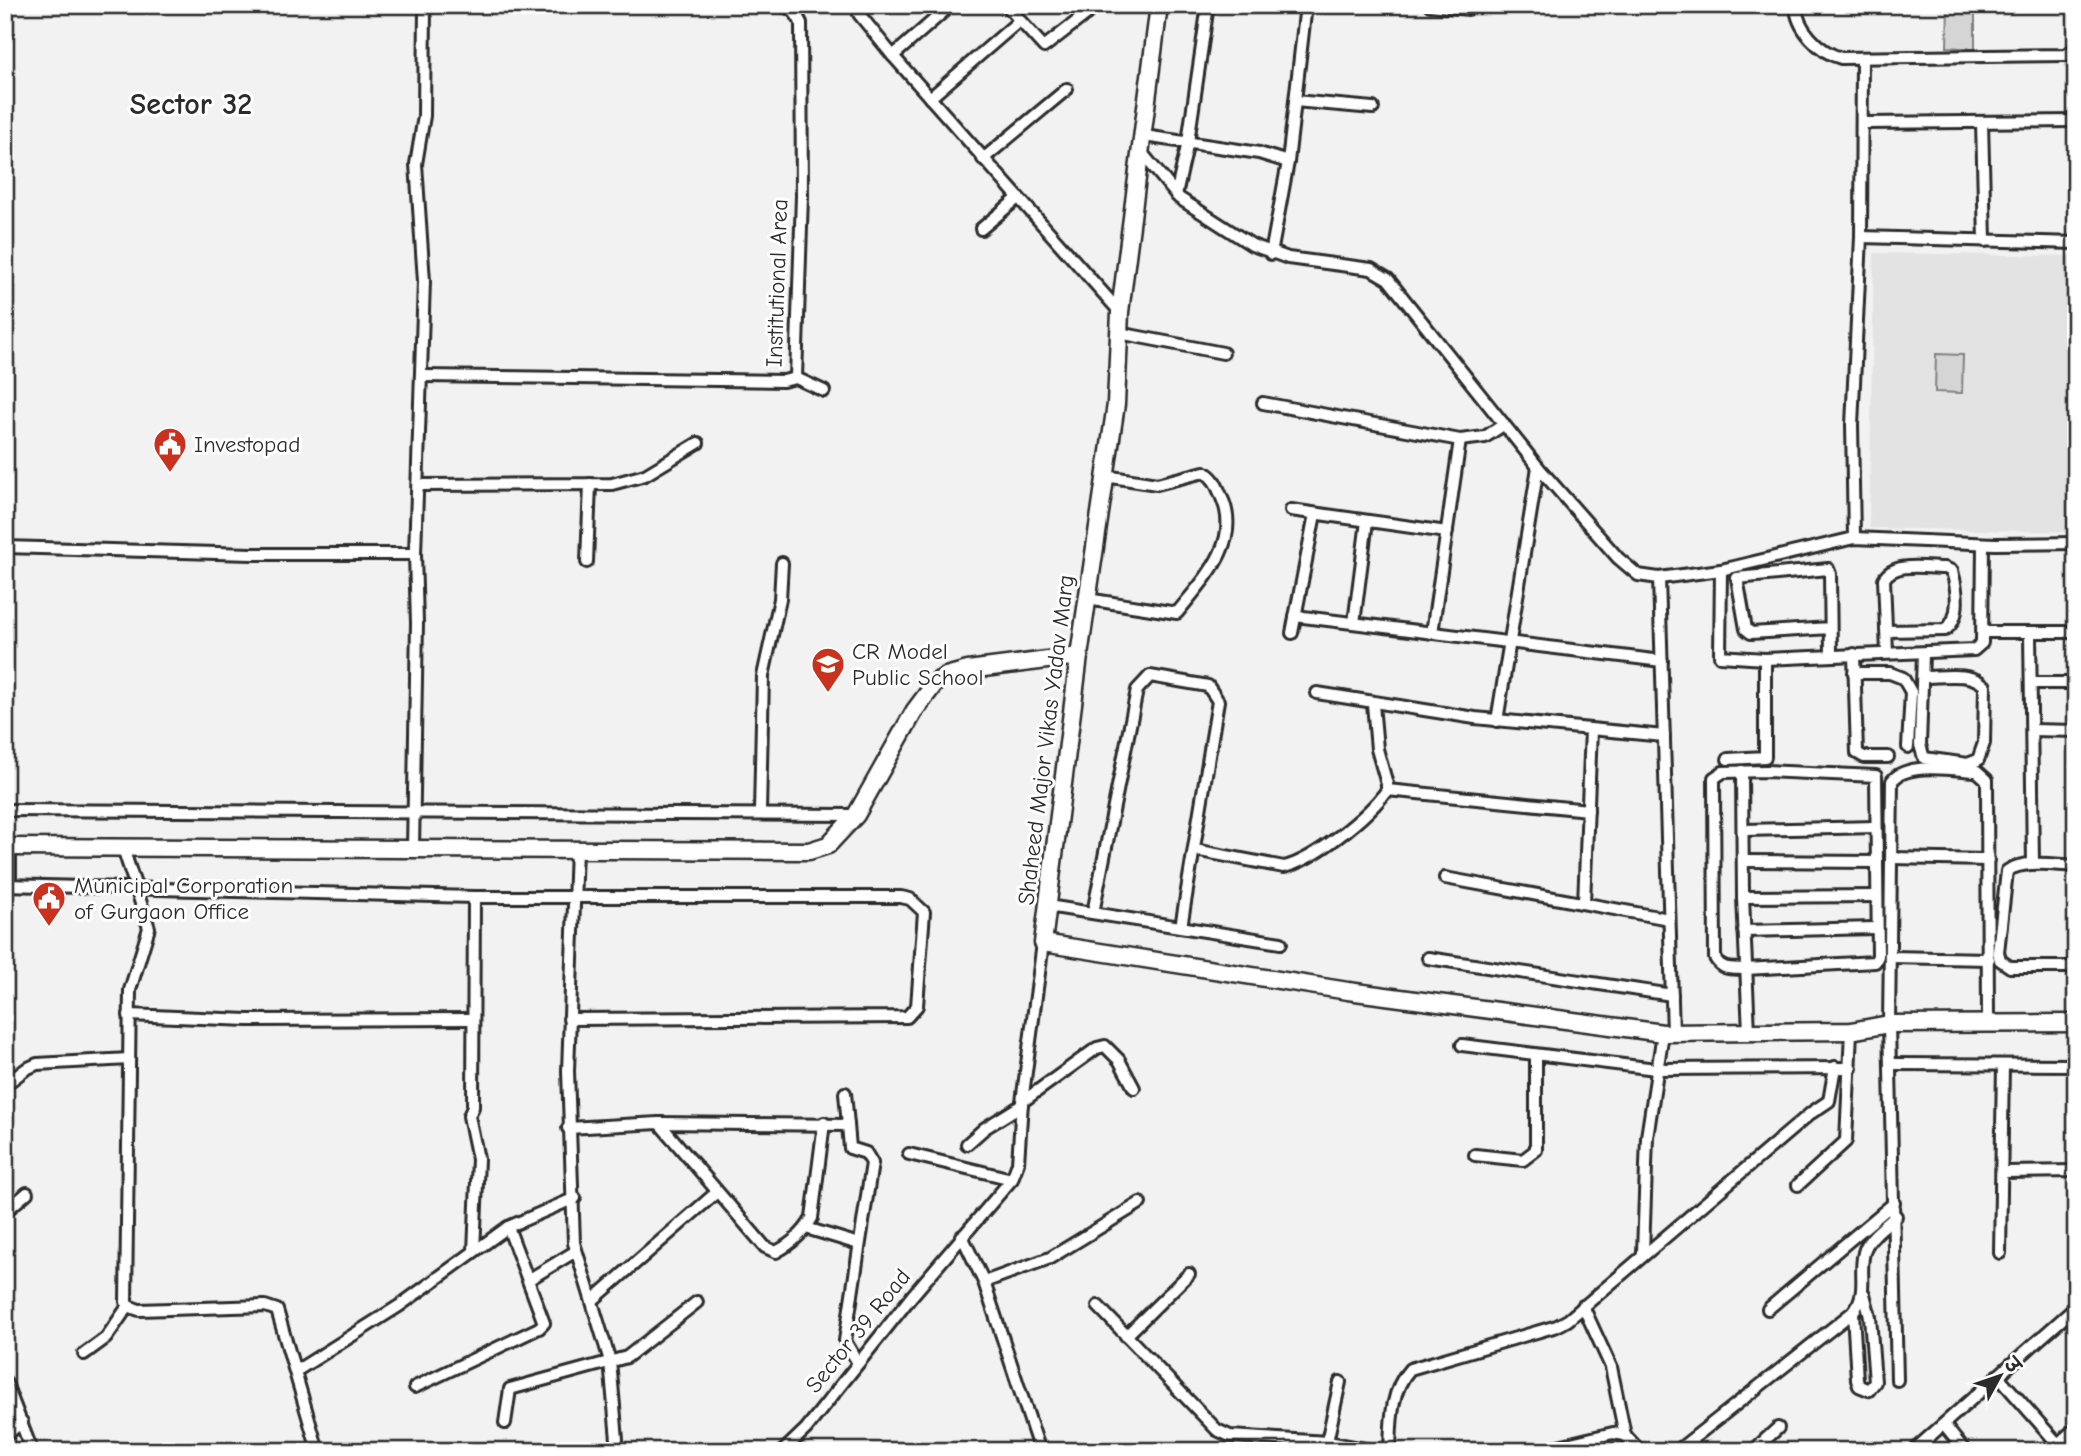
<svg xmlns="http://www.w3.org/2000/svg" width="2081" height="1456" font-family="'Comic Neue','Playpen Sans Deva',sans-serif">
<rect width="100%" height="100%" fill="#f2f2f2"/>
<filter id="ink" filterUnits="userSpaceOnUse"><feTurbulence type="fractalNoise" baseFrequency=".0143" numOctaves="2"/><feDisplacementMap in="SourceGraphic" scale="14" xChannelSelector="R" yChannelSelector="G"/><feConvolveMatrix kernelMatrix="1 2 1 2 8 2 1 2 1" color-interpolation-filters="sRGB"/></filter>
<g filter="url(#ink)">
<path fill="#e3e3e3" d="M 1874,253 L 2076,256 L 2076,532 L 1869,528 Z"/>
<g fill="#d5d5d5" stroke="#808080" stroke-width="2">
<path d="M 1948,5 L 1975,5 L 1975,49 L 1947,47 Z"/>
<path d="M 1936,354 L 1963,355 L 1962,393 L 1935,392 Z"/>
</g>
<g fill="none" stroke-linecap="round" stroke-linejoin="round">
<defs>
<g id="street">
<path d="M 856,5 L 859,14 L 893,56 L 1120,312"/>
<path d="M 1006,5 L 1044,47 L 1098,5"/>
<path d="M 1430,5 L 1468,9"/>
<path d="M 1796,5 C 1796,28 1819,52 1841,58 L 2066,55 L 2076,48"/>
<path d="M 893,56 L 951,5"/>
<path d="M 930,98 L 1019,21"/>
<path d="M 1295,101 L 1373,108"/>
<path d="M 1982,122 L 1985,241"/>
<path d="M 1864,123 L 2076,121"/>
<path d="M 1144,136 L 1259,153 L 1288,162"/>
<path d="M 1142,153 L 1179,198 L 1252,245 L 1288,258 L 1371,269 L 1388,279 L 1538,467 L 1618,558 L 1638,575 L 1659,578 L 1721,570 L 1854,538 L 1995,544 L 2076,543"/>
<path d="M 983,159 L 1067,89"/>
<path d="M 1176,195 L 1188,142 L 1208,5"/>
<path d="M 981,229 L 1018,198"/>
<path d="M 1861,237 L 2076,243"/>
<path d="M 1271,254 L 1288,162 L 1306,5"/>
<path d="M 1119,333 L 1223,353"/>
<path d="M 423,376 L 783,381 L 796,378 L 802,196 L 801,23 C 794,8 788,6 772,5"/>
<path d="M 796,378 L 824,391"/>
<path d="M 1263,403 L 1460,440 L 1485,437 L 1503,425"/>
<path d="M 419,485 L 612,484 L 645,475 L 698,443"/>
<path d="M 1291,510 L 1447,532"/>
<path d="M 1854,538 L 1852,425 L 1861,237 L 1862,58"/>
<path d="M 5,547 L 252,554 L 415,554"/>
<path d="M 587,562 L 590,484"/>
<path d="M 1721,570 L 1720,656 L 1765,659 L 1974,650 L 1982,643 L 1983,544"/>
<path d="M 1659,578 L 1673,1033"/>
<path d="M 1087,599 L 1177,613 C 1203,580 1242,543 1222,498 C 1217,486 1215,478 1204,472 L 1157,484 L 1105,476"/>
<path d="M 1295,616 L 1662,661"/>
<path d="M 1354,623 L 1367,521"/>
<path d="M 1830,628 L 1751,633 L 1746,629 L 1737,578 L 1828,569 L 1830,574 L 1831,655"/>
<path d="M 1886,631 L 1945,630 C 1962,618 1957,588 1952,571 L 1945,568 C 1927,568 1894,561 1884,579 L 1887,653"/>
<path d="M 1983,632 L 2076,632"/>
<path d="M 1292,633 L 1315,514"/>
<path d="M 1432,633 L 1460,440"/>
<path d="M 2030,633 L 2033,864"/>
<path d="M 1854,654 L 1857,753 L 1864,757 L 1888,757"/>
<path d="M 1923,654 L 1920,745 L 1924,758 L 1968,764 L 1978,760 L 1984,743 L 1985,686 C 1970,671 1943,677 1923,677"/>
<path d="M 1854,673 L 1890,673 L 1903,678 L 1911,692 L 1908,747"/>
<path d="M 2031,683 L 2076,683"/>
<path d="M 1317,693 L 1475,718 L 1664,736"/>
<path d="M 1497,721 L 1538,467"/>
<path d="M 2032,730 L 2076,731"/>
<path d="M 1728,759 L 1765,757 L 1765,659"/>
<path d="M 1742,771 L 1743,897 L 1749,1032"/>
<path d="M 1767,771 L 1876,776 L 1878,956 L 1875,962 L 1745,969 C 1732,968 1722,971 1715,958 L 1714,778 L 1723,772 Z"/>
<path d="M 1387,790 L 1588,810"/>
<path d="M 5,810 L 856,815"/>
<path d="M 760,812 L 763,676 L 780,599 L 782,563"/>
<path d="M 1744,830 L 1876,827"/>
<path d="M 10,847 L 10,884"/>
<path d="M 123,848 L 149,928 L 130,990 L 126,1302 L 128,1306 L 139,1310 L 265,1306 L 277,1310 L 318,1451"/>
<path d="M 413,849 L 417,623 L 415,554 L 424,281 L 416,164 L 424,116 L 425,5"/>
<path d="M 576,849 L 568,1071 L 574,1243 L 610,1361 L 618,1451"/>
<path d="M 1195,850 L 1284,867 C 1314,860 1369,816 1387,790 L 1387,784 L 1377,749 L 1373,704"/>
<path d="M 1892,858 L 1988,860"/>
<path d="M 1743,861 L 1877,862"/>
<path d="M 2076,866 C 2056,865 2024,859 2007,871 L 1998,952 L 2000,960 L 2010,967 L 2076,967"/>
<path d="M 1445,878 L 1669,919"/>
<path d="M 5,885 L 474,897 L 901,897 L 910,899 L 924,912 L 917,1006 L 907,1017 L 569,1019"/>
<path d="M 1743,897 L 1877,896"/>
<path d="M 1584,903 L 1591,730"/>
<path d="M 1048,906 L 1281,943"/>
<path d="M 1093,913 L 1137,690 L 1150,676 L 1208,686 L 1218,701 L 1181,927"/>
<path d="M 1744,931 L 1876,928"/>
<path d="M 1890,957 L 1989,959"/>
<path d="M 1428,958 L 1672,995"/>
<path d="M 129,1015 L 248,1020 L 473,1019"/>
<path d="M 1462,1045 L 1656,1069 L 1851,1068"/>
<path d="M 1890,1064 L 2076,1065"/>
<path d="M 5,1085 L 26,1069 L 37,1064 L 129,1059"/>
<path d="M 1022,1102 L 1097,1048 L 1105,1046 L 1119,1060 L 1134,1088"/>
<path d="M 659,1123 L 765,1247 L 776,1252 C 791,1244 804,1233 812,1218 L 824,1123"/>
<path d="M 848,1125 L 850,1148 L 866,1153 L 872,1163 L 845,1341 L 858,1363"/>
<path d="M 568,1128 L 659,1123 L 848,1125 L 845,1093"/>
<path d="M 967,1144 L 985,1128 L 1022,1105"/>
<path d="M 909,1154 L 1012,1179"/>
<path d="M 1475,1155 L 1523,1160 L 1536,1150 L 1536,1056"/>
<path d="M 2004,1172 L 2076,1171"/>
<path d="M 1798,1185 L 1846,1141 L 1851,1031"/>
<path d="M 5,1212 L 27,1193"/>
<path d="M 806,1228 L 859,1244"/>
<path d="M 962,1236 L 984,1282 L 1040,1451"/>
<path d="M 474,1251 L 478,1159 L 469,1116 L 473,1107 L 474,897"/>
<path d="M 1643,1253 L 1647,1137 L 1663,1033"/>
<path d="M 2000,1253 L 2003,1066"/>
<path d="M 528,1280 L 576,1251"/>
<path d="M 984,1282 L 1050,1258 L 1140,1203"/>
<path d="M 593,1300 L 717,1192"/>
<path d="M 1098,1306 L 1217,1430 L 1230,1436 L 1328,1442 L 1377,1451"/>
<path d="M 1583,1306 L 1611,1367 L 1625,1435"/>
<path d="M 1768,1309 L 1894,1203"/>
<path d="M 1853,1312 L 1857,1380 L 1859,1386 L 1869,1390 L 1875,1382 L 1870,1317 L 1864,1294"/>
<path d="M 1126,1336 L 1189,1274"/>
<path d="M 84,1354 L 106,1338 L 128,1306"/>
<path d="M 296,1371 L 399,1306 L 508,1227 L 575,1198"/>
<path d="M 1998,1376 L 2064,1451"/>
<path d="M 1897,1380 L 1889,1024 L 1892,781 C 1907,761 1955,770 1977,771 L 1987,780 L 1988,1024"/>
<path d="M 5,1381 L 32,1451"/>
<path d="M 415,1387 L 539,1328 L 544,1323 L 508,1227"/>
<path d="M 505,1423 L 510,1389 L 627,1357 L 697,1302"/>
<path d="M 1944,1425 L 1965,1451"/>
<path d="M 5,1436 L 22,1422"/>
<path d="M 2058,1444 L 2076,1428"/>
<path d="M 783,1451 L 806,1429 L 912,1296 L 1012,1179 L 1018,1163 L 1022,1102 L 1043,943"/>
<path d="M 1325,1451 L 1340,1382"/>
<path d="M 1390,1451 C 1391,1423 1390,1391 1410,1369 L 1557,1326 L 1568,1320 L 1811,1113 L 1829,1101 L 1835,1067"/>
<path d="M 1537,1451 L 1613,1433 L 1625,1435 L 1640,1451"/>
<path d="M 1677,1451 L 1853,1312 C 1870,1291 1857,1271 1865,1249 C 1870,1236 1886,1225 1896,1216"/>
<path d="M 1753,1451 L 1778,1428"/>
<path d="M 1913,1451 L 2076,1307"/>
</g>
<g id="secondary">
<path d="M 1159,5 L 1120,312 L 1116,404 L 1079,656 L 1043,943 L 1348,991 L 1663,1033 L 1851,1031 L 1889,1024 L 2076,1023"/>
<path d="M 5,847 L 809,851 L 828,845 L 856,815 L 915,710 L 936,682 L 946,676 L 968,670 L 1079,656"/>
</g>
</defs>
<use href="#street" stroke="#2b2b2b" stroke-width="16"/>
<use href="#secondary" stroke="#2b2b2b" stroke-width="21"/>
<use href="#street" stroke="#fff" stroke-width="10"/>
<use href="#secondary" stroke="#fff" stroke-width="16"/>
</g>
</g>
<defs>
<symbol id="civic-pin" viewBox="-11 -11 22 30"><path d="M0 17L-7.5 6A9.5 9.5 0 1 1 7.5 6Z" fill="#c8321e" stroke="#fff"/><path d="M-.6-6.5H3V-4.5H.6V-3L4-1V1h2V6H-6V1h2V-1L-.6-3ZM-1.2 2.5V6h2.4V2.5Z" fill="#fff"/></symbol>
<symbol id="school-pin" viewBox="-11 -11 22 30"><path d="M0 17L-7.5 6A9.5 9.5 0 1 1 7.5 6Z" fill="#c8321e" stroke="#fff"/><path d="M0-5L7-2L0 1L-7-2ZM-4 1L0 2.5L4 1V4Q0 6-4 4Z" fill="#fff"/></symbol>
</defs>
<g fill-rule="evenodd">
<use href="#civic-pin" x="151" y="425" width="38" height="52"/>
<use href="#school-pin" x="809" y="645" width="38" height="52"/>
<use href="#civic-pin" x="30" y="879" width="38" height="52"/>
</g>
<g text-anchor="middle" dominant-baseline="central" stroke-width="6" stroke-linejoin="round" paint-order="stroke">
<g font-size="23" fill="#2b2b2b" stroke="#fff">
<text transform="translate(777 283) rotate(-88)">Institutional Area</text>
<text transform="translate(1046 740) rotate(-83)">Shaheed Major Vikas Yadav Marg</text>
<text transform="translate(858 1331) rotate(-51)">Sector 39 Road</text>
</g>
<g font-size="23" fill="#2b2b2b" stroke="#fff" text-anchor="start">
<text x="194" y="444">Investopad</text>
<text x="852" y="651">CR Model<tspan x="852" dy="26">Public School</tspan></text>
<text x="74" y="885">Municipal Corporation<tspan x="74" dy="26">of Gurgaon Office</tspan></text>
</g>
<g font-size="30" font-weight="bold" fill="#2b2b2b" stroke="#fff">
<text x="191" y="104">Sector 32</text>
</g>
</g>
<rect width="2081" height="1456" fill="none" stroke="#fff" stroke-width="28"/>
<rect x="14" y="14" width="2053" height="1428" fill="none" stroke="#2b2b2b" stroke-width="2.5" filter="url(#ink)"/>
<g transform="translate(2000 1376) rotate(50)" stroke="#ffffff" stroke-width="5" paint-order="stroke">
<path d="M0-5L12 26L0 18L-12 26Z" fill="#2b2b2b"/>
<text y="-10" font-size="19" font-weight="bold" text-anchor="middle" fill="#2b2b2b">उ</text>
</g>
</svg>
